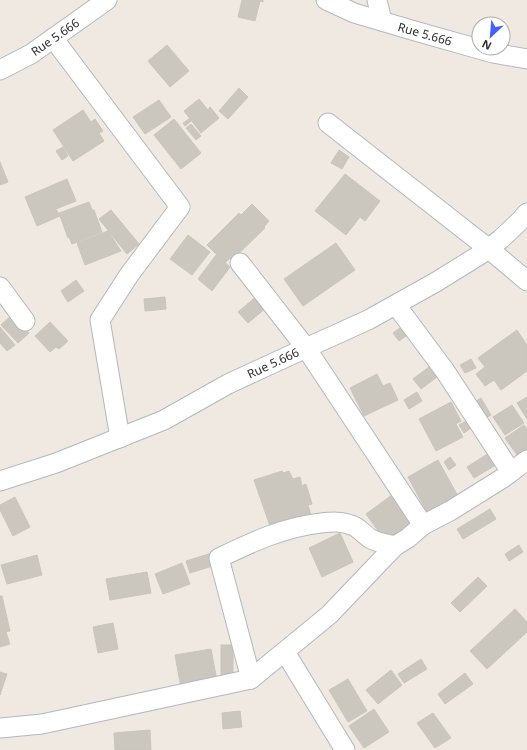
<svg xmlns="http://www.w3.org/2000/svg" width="527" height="750" font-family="'Noto Sans',sans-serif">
<rect width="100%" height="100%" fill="#efe9e1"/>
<g fill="#cbc7bf" stroke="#cbc5ba">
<path d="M 242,0 L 263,0 L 263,2 L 260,1 L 255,21 L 238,17 Z"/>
<path d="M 167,45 L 189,71 L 170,87 L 148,61 Z"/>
<path d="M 239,88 L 248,97 L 228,119 L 219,111 Z"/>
<path d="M 199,99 L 208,110 L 210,107 L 219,118 L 201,133 L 184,111 Z"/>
<path d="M 159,100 L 171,117 L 145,134 L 133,117 Z"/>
<path d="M 83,110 L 91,122 L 95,119 L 103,131 L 99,133 L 104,141 L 73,161 L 53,130 Z"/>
<path d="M 174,119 L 201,153 L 181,169 L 154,135 Z"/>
<path d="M 189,119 L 191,121 L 185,126 L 183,123 Z"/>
<path d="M 191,124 L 201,136 L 196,140 L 186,128 Z"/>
<path d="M 63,147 L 68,156 L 62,160 L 56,151 Z"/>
<path d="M 339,150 L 349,157 L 342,169 L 331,163 Z"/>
<path d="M 0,162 L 8,182 L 0,185 Z"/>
<path d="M 345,174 L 380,201 L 365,221 L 360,217 L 346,235 L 315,211 Z"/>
<path d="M 67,179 L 76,201 L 56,209 L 60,216 L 37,226 L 25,197 Z"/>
<path d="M 89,202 L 92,210 L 94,210 L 102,232 L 72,244 L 69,237 L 68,238 L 59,213 Z"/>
<path d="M 252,204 L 269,221 L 264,227 L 265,228 L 232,260 L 230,258 L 225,263 L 207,245 L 239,213 L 241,215 Z"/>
<path d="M 111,210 L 139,244 L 127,254 L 99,219 Z"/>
<path d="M 108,231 L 121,251 L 85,265 L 77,243 Z"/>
<path d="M 188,235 L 210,252 L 192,275 L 170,259 Z"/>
<path d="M 336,243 L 355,270 L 303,306 L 284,279 Z"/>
<path d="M 216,255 L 230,267 L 212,291 L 198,279 Z"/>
<path d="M 76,280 L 84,291 L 68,302 L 61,291 Z"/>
<path d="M 258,295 L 267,307 L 248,323 L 238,312 Z"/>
<path d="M 165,297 L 166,309 L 145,311 L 144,299 Z"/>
<path d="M 12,315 L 29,333 L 18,343 L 1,325 Z"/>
<path d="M 50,322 L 68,341 L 59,349 L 56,347 L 50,352 L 35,336 Z"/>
<path d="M 404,325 L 410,333 L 399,341 L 393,333 Z"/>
<path d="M 0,327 L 15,345 L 7,351 L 0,343 Z"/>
<path d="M 517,330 L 527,345 L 527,371 L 501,390 L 494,380 L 485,386 L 476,374 L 485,367 L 478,358 Z"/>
<path d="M 471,359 L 476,368 L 465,373 L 460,365 Z"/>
<path d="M 429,367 L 437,377 L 421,389 L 413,379 Z"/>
<path d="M 377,374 L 383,386 L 390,383 L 398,400 L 364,416 L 350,388 Z"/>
<path d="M 417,392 L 422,401 L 409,409 L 404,400 Z"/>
<path d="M 527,397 L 527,419 L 517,403 Z"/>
<path d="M 481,398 L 491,415 L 483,420 L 473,403 Z"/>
<path d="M 451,402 L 461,421 L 456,424 L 463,437 L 436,451 L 419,419 Z"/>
<path d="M 512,405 L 524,423 L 505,435 L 493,417 Z"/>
<path d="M 466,421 L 471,428 L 464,433 L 459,425 Z"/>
<path d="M 524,425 L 527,429 L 527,454 L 520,459 L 505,438 Z"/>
<path d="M 489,453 L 496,465 L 474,478 L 467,467 Z"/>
<path d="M 450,457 L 456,465 L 449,470 L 444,462 Z"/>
<path d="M 438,460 L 459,498 L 428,514 L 408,477 Z"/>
<path d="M 282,471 L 283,473 L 289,471 L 293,479 L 300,477 L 302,486 L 306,484 L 312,504 L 308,505 L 311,515 L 271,529 L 254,480 Z"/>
<path d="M 396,492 L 416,520 L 386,542 L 366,514 Z"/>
<path d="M 15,497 L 30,527 L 13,536 L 0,510 L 0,505 Z"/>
<path d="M 490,509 L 496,519 L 463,539 L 457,529 Z"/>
<path d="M 340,533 L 353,562 L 322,577 L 309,548 Z"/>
<path d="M 519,545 L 523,552 L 509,561 L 505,554 Z"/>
<path d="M 212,553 L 216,565 L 190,573 L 186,561 Z"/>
<path d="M 37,555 L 42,575 L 7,584 L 1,565 Z"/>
<path d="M 182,563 L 190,584 L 163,594 L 155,574 Z"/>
<path d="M 147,572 L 151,593 L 110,600 L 106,579 Z"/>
<path d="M 478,577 L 487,586 L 460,612 L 451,603 Z"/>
<path d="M 0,596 L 2,596 L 10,631 L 0,633 Z"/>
<path d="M 515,609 L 527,622 L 527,632 L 487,669 L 470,651 Z"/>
<path d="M 113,623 L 118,649 L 98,653 L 93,627 Z"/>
<path d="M 6,632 L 10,644 L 0,647 L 0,634 Z"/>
<rect x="221" y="645" width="12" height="34"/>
<path d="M 211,649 L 217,681 L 181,688 L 175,655 Z"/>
<path d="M 421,659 L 427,669 L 404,683 L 398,674 Z"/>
<path d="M 391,670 L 402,685 L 378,704 L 366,690 Z"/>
<path d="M 0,672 L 7,674 L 0,695 Z"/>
<path d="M 465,673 L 473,684 L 445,704 L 438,694 Z"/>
<path d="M 348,679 L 367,711 L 348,722 L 329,690 Z"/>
<path d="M 374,709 L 389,732 L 364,748 L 349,726 Z"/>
<path d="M 240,711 L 242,727 L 223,729 L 222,713 Z"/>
<path d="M 433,713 L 451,738 L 435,748 L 417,723 Z"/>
<path d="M 150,730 L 151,750 L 115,750 L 114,733 Z"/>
</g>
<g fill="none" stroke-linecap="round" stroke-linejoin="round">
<defs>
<g id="minor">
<path d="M 326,0 L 354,13 L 415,31 L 493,53 L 527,59"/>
<path d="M 377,0 L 382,21"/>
<path d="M 53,38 L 180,207 L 129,275 L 100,320 L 120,438"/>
<path d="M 0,70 L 31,54 L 107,0"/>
<path d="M 328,123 L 489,249 L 527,281"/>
<path d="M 240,263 L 306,348 L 423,525"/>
<path d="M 0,287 L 25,321"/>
<path d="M 396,305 L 445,371 L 511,472"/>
<path d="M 0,481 L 56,463 L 164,420 L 228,384 L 306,348 L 368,320 L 436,282 L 481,254 L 501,239 L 521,220 L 527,213"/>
<path d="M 285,652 L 345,750"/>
<path d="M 251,679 L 219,558 C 252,542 284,527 321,523 C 331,522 341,521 351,525 C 359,527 364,535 371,539 C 378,543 387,544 395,546"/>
<path d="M 0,728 L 42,724 L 251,679 L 329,615 L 395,546 L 408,538 L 423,525 L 450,511 L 503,478 L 527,460"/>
</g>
</defs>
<use href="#minor" stroke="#b4b7c1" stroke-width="21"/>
<use href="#minor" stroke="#fff" stroke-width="19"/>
</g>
<g text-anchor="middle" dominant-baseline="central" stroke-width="3" stroke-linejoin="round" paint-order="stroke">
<g font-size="12" fill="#2e2e2e" stroke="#fff">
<text transform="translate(425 34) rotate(16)">Rue 5.666</text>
<text transform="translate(55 37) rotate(-35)">Rue 5.666</text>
<text transform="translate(273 363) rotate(-25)">Rue 5.666</text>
</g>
</g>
<g transform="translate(491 36) rotate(206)"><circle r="19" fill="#ffffff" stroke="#ababab"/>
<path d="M0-3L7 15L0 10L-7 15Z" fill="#4264fb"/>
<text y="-6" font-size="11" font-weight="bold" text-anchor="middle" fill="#2e2e2e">N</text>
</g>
</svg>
